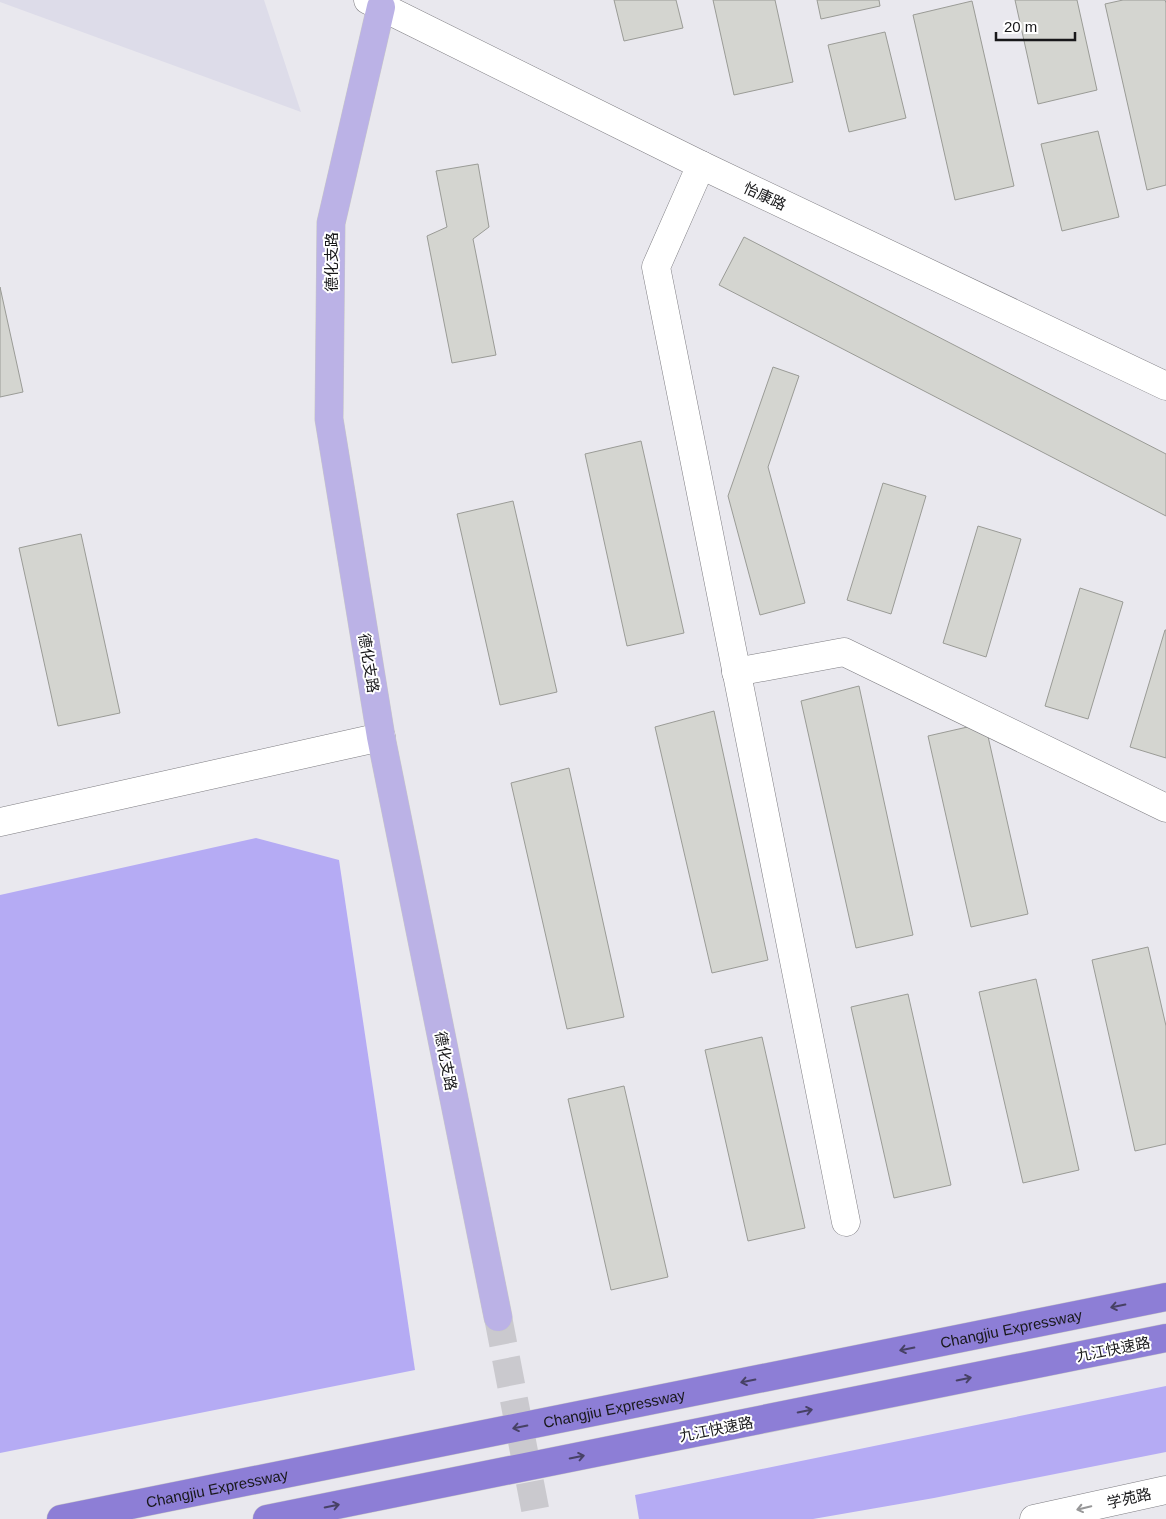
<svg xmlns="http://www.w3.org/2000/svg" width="1166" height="1519" font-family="Arial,'Noto Sans SC',sans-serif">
<rect width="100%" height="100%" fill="#e9e8ee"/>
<path fill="#dddce9" d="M 0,0 L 264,0 L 301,112 L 0,2 Z"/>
<g fill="#b5abf4">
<path d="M 256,838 L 339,860 L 415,1370 L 0,1453 L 0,895 Z"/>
<path d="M 1166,1386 L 1166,1452 L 934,1498 L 813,1519 L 639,1519 L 635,1495 Z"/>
</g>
<g fill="#d4d5d0" stroke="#9a9b96">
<path d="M 614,0 L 676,0 L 683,28 L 624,41 Z"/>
<path d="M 713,0 L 775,0 L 793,82 L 734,95 Z"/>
<path d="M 817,0 L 879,0 L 880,6 L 821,19 Z"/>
<path d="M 1015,0 L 1077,0 L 1097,90 L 1038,104 Z"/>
<path d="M 1123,0 L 1165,0 L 1166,3 L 1166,185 L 1147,190 L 1105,4 Z"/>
<path d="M 972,1 L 1014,186 L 955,200 L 913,15 Z"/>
<path d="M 885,32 L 906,118 L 849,132 L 828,45 Z"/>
<path d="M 1098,131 L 1119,217 L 1062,231 L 1041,144 Z"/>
<path d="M 478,164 L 489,227 L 473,239 L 496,355 L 452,363 L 427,236 L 447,227 L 436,171 Z"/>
<path d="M 744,237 L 1166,454 L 1166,516 L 719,285 Z"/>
<path d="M 0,287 L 23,392 L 0,397 Z"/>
<path d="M 773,367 L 799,376 L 768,467 L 805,603 L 760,615 L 728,496 Z"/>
<path d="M 641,441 L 684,633 L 627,646 L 585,454 Z"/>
<path d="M 883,483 L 926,496 L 891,614 L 847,600 Z"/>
<path d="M 513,501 L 557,692 L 500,705 L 457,514 Z"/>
<path d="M 978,526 L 1021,539 L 986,657 L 943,643 Z"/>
<path d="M 81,534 L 120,713 L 58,726 L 19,548 Z"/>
<path d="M 1080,588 L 1123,602 L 1088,719 L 1045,706 Z"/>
<path d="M 1165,630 L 1166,630 L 1166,758 L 1130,747 Z"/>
<path d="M 859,686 L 913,935 L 856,948 L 801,701 Z"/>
<path d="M 714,711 L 768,960 L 712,973 L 655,727 Z"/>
<path d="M 985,723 L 1028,914 L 971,927 L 928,736 Z"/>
<path d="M 569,768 L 624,1017 L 567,1029 L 511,783 Z"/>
<path d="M 1148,947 L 1166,1026 L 1166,1144 L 1135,1151 L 1092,960 Z"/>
<path d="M 1036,979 L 1079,1170 L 1023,1183 L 979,992 Z"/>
<path d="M 908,994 L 951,1185 L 894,1198 L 851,1007 Z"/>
<path d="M 762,1037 L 805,1228 L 748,1241 L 705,1050 Z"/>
<path d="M 624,1086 L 668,1277 L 611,1290 L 568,1099 Z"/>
</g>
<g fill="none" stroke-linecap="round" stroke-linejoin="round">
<path stroke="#cac9ce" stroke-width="28" stroke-dasharray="28 14" stroke-linecap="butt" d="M 498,1317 L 537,1519"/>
<defs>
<g id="minor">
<path d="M 368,0 L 701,165 L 1166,386"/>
<path d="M 701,165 L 656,267 L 846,1222"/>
<path d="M 736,672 L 844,652 L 1166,808"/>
<path d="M 0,822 L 381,737"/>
<path d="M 1034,1519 L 1166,1490"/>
</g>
<path id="major" d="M 381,7 L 331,223 L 329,419 L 381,737 L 498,1317"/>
<g id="highway">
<path id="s1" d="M 61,1519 L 1166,1297"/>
<path d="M 267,1519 L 1166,1338"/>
</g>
</defs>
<use href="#minor" stroke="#7e7d82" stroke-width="29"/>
<use href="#major" stroke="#c8c8c8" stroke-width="29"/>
<use href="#highway" stroke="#c8c8c8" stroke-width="29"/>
<use href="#minor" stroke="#fff" stroke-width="28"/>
<use href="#major" stroke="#bbb2e6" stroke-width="28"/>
<use href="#highway" stroke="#8d7ed6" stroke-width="28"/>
</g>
<defs><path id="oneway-shaft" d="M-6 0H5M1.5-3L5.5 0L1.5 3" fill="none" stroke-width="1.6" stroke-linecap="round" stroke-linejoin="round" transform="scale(1.25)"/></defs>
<g stroke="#474165">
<use href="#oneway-shaft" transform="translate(1118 1306) rotate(169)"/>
<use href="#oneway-shaft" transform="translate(907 1349) rotate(169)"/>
<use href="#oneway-shaft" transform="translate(964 1379) rotate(-11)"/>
<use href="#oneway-shaft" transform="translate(748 1381) rotate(169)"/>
<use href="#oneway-shaft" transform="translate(805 1411) rotate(-11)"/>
<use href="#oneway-shaft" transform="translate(520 1427) rotate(169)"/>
<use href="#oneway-shaft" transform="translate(577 1457) rotate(-11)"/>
<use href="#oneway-shaft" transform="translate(332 1506) rotate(-11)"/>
</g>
<use stroke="#979798" href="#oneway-shaft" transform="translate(1084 1508) rotate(167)"/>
<g text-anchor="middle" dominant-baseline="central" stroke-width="4" stroke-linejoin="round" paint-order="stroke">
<g font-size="15" fill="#18181a" stroke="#fff">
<text transform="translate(765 196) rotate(25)">怡康路</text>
<text transform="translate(331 262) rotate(-90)">德化支路</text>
<text transform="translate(369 663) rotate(81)">德化支路</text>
<text transform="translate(446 1061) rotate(79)">德化支路</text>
<text stroke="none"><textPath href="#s1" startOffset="969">Changjiu Expressway</textPath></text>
<text transform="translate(1113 1349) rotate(-11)">九江快速路</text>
<text stroke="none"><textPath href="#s1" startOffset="564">Changjiu Expressway</textPath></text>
<text transform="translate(716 1429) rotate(-11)">九江快速路</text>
<text stroke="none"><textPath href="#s1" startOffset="159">Changjiu Expressway</textPath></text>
<text transform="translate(1129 1498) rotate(-13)">学苑路</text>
</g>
</g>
<path d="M996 32v8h79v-8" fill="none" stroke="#18181a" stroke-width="2.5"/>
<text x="1004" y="32" font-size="15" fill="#18181a" stroke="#ffffff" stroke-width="4" paint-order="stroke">20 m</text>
</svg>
